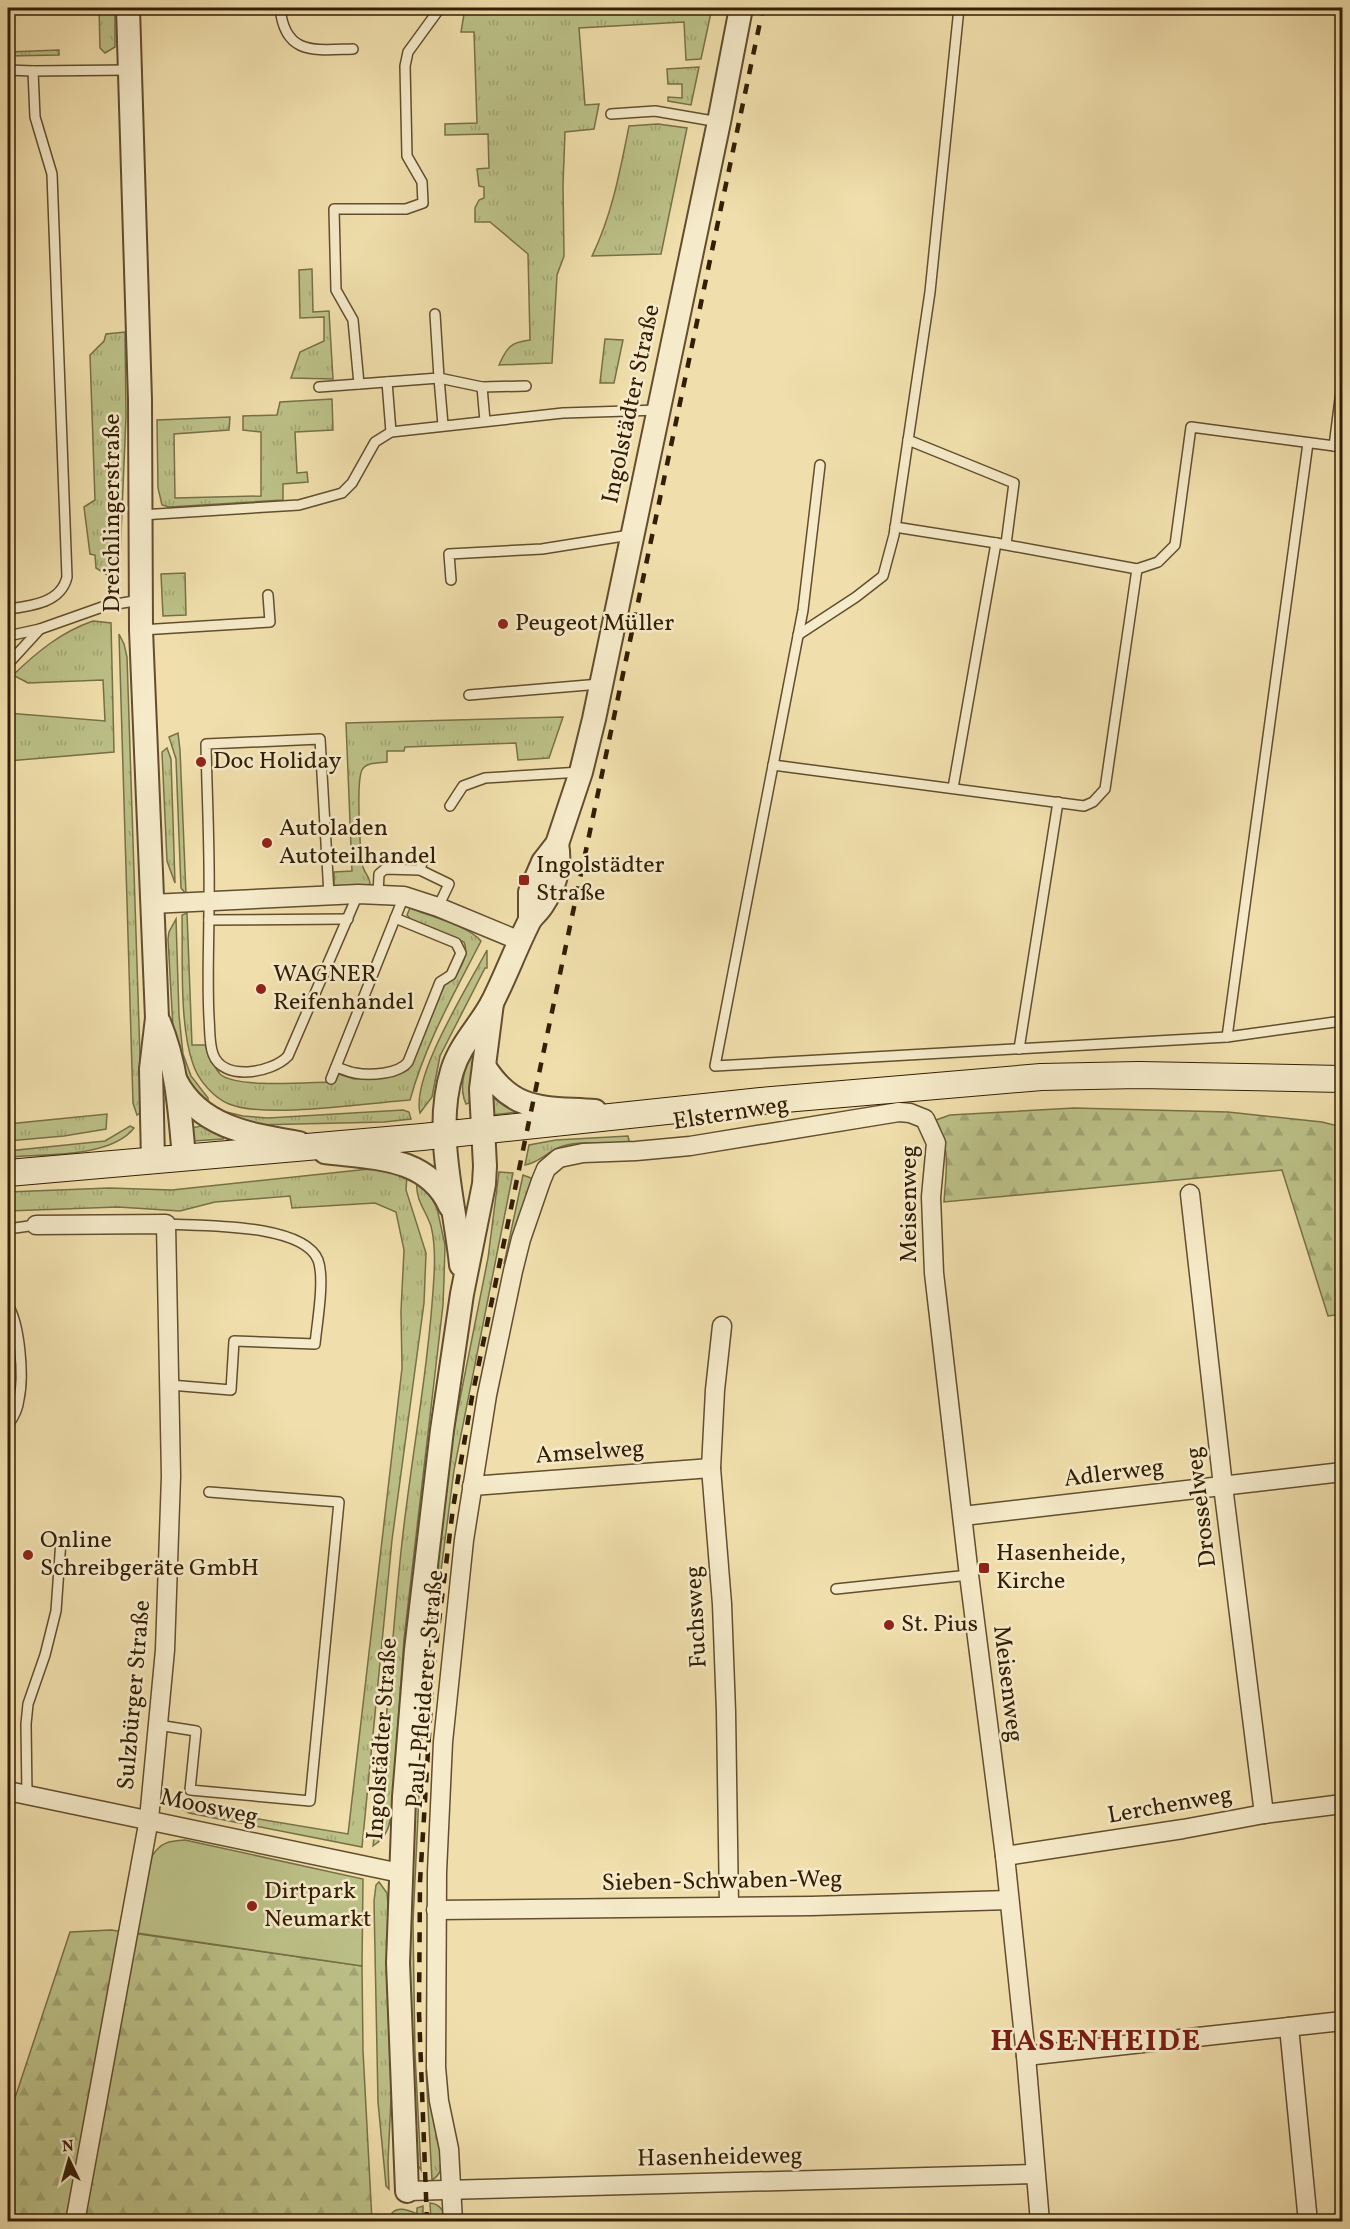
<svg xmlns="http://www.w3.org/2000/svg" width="1350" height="2229" font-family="Vollkorn,serif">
<defs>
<pattern id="grass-tufts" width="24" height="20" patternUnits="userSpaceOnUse" patternTransform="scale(1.5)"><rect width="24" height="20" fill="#bcc188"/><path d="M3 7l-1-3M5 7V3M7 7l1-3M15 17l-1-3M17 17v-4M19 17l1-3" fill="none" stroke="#a2a574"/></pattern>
<pattern id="forest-firs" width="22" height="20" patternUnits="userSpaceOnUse" patternTransform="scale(1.5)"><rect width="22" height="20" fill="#bcc188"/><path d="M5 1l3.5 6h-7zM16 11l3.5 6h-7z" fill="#a2a574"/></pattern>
</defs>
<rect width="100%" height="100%" fill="#f0dfac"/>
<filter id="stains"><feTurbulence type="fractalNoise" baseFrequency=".00333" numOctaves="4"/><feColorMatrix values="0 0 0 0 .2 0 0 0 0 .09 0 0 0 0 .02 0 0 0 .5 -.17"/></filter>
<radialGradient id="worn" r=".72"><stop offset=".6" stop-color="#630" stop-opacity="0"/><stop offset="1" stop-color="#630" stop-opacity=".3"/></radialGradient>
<g fill="url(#grass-tufts)" stroke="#787046" stroke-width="1.5">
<path d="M 99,8 L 115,8 L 115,47 L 105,53 L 100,48 Z"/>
<path d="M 465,8 L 712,8 L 701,59 L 686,60 L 684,22 L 579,28 L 585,105 L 599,104 L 594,129 L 565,132 L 563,185 L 564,256 L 557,275 L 552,363 L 499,365 C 507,347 511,342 530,340 L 528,254 L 490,222 L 475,222 L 475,208 L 479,200 L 484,198 L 484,187 L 479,186 L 477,169 L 489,168 L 488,134 L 445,135 L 445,124 L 477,123 L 474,32 L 461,32 Z"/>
<path d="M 59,50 L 59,55 L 8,56 L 8,52 Z"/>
<path d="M 699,67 L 691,105 L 668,101 L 668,97 L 682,98 L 682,84 L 668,84 L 667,69 Z"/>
<path d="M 658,124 L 687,128 L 661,254 L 592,256 C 612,215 620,171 629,126 Z"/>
<path d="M 312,269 L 313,312 L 329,311 L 333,379 L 291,378 L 300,352 L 324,341 L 324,317 L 300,318 L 299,270 Z"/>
<path d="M 125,332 L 126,417 L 120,558 L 109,576 L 96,568 L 95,555 L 90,554 L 84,507 L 95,500 L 90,355 L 104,341 L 106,334 Z"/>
<path d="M 605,339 L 623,340 L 614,383 L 600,383 Z"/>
<path d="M 332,399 L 333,430 L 295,432 L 297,473 L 307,472 L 308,482 L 283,484 L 283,500 L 169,507 L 162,505 L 158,488 L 157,420 L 230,417 L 229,430 L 174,434 L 175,498 L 261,496 L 261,432 L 243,430 L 243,416 L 277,415 L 280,402 Z"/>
<path d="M 185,573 L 186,615 L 163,616 L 161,574 Z"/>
<path d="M 93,621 L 111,623 L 114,752 L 8,761 L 8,713 L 105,721 L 103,680 L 28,683 L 13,675 C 37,652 61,632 93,621 Z"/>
<path d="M 119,634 L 124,644 L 127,657 L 141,1087 L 140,1113 L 137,1115 L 133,1103 Z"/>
<path d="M 563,717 L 549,758 L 518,760 L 516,743 L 405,747 L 404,751 L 387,751 L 387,762 C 379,763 366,762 362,770 C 356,782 360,853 363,867 C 365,874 370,877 370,884 L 366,886 L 334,887 L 334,872 L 352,871 L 346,723 Z"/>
<path d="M 178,733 L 180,750 L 186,894 L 181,888 L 176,759 L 169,737 Z"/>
<path d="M 167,748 L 171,759 L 175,883 L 167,861 L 162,752 Z"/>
<path d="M 410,908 C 429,916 469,926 481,941 C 454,994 426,1042 410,1100 C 368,1103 265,1119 229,1104 C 214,1098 198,1080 193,1064 C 179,1025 183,958 182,915 L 187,913 L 192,1045 L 205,1045 C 209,1055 213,1066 220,1074 C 236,1089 311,1082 335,1082 L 339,1074 L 354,1079 L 394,1075 L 408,1070 L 445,984 C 457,978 470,956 464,942 L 411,920 L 407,915 Z"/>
<path d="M 176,919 L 179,1015 L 183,1054 L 191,1076 L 208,1098 L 208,1103 L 192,1092 L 174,1046 L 168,939 L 169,932 Z"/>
<path d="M 487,950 L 487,968 L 485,968 L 440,1056 L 432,1097 L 420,1113 C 411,1076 469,985 487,950 Z"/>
<path d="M 474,1050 L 476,1050 L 469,1103 L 466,1104 C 458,1086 465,1066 474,1050 Z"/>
<path d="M 489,1091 L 518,1112 L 491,1115 Z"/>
<path d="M 218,1110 L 243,1116 L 268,1118 L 403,1110 L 409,1112 L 411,1119 L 384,1122 L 252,1125 Z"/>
<path d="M 107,1114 L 106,1129 L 64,1136 L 8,1141 L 8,1124 Z"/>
<path d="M 206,1125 L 224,1136 L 223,1139 L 193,1141 L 191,1128 Z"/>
<path d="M 130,1126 L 134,1128 C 111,1158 43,1154 8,1157 L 8,1151 L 105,1141 Z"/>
<path d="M 628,1136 L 630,1145 C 609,1145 583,1140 563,1146 C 549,1150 539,1163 525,1165 L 529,1145 L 556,1140 Z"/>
<path d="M 369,1169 L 387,1169 L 407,1175 L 406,1190 L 426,1253 L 424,1303 L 392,1540 L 362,1847 L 189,1813 L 174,1805 L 348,1834 L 402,1368 L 401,1311 L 404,1250 L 396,1212 L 375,1203 L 292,1208 L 290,1196 L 215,1202 L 180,1211 L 118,1207 L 8,1211 L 8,1192 L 109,1188 L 172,1190 Z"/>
<path d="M 499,1172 L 513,1173 L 454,1470 L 423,1711 L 413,1922 L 415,2054 L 421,2170 L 415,2161 L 407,1968 L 415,1752 L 446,1469 L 488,1258 Z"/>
<path d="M 523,1175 L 536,1180 L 504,1264 Z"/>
<path d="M 417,1183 L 430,1195 L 437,1208 L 445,1245 L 444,1279 L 443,1305 L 404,1639 L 392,1808 C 390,1825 388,1836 373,1846 C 386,1745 391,1643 402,1542 C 412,1453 429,1365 434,1276 C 435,1259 435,1242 431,1226 C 426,1211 415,1199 417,1183 Z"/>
<path d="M 379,1882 L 387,1893 L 388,1905 L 391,2098 L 388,2162 L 389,2189 L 386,2186 L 385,2175 L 378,2102 L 374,1901 L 376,1885 Z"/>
<path d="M 426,2070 L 442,2159 C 442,2169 440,2175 432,2180 Z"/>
<path d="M 430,2203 C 441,2204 444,2212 446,2221 L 431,2221 Z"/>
<path d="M 423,2206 L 423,2221 L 397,2221 L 392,2213 C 398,2206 409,2210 417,2214 L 417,2208 Z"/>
</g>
<g fill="url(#forest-firs)" stroke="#787046" stroke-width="1.5">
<path d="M 1074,1108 L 1228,1112 L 1322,1122 L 1342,1127 L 1342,1314 L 1328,1316 L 1282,1170 L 944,1202 C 946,1171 951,1149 936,1120 L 950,1115 Z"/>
<path d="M 111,1930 L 362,1966 L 363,2051 L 372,2221 L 8,2222 L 8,2119 L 70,1932 Z"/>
</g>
<path fill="#bcc188" stroke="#787046" stroke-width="1.5" d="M 185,1840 L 363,1879 L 362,1966 L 137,1933 L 152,1856 C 161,1842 169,1841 185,1840 Z"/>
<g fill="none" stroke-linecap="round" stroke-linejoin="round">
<defs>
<g id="service">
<path d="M 280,8 C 285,56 315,50 353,49"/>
<path d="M 8,70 L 33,71"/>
<path d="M 611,114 L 655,111 L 719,122"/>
<path d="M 387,382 L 391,432"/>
<path d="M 359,384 L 353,320 L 336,290 L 334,209 L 406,209 L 423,203 L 422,182 L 407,156 L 405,66 L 408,52 L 440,8"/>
<path d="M 319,387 L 439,378 L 435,314"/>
<path d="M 482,387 L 485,421"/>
<path d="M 443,425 L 439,378 L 482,387 L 526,386"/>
<path d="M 908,440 L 1014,483 L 1006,544"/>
<path d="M 1334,446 L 1342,383"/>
<path d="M 820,465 L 803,610 L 715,1066 L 1227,1037 L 1342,1021"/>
<path d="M 141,515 L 299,505 L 342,493 L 352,483 L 375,442 L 391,432 L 563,413 L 659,410"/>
<path d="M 895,527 L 996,543 L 1137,569 L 1158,562 L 1175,545 L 1191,427 L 1342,447"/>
<path d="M 451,580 L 449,554 L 542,549 L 630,535"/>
<path d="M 8,609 C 31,606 61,603 67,577 L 52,174 L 35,117 L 33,71 L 129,70"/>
<path d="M 141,630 L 270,622 L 268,595"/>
<path d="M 798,635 L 856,597 L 883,576 L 894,535 L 930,292 L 959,8"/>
<path d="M 8,636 L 40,629 L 105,606 L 140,600"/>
<path d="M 8,664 L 40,629"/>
<path d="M 469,695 L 600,684"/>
<path d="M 773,765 L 1084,806 L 1093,802 L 1105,789 L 1137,569"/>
<path d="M 953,788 L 996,543"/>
<path d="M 450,806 L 463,786 L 485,778 L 581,772"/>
<path d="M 423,859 L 420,870 L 449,884 L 438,907"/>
<path d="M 378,894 L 379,874 L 385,869 L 420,870"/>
<path d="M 329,895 L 320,739 L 206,744 C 207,797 210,851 209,904 C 209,942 207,980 209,1018 C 210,1029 209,1043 213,1054 C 223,1082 272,1073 288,1056 L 358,894"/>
<path d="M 209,920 L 348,919"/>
<path d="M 1227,1037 L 1308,443"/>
<path d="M 1019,1049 L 1058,802"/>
<path d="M 336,1067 C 342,1069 349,1072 355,1073 C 370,1076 399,1074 408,1062 L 440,982 L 451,975 L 461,953 L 456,943 L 395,918"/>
<path d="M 331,1079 L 404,896"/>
<path d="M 166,1224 C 201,1226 303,1223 318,1260 C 325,1279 317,1323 315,1344 L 234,1341 L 231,1390 L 170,1385"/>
<path d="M 8,1229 L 36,1225"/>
<path d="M 8,1305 C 20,1325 24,1376 19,1399 C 18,1409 14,1417 8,1425"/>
<path d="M 836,1589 L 969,1575"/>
<path d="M 158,1725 L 196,1731 L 190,1790 L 310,1801 L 339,1502 L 209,1492"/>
<path d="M 27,1795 L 26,1724 L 28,1704 L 45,1655 L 56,1611 L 61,1540"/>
</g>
<g id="minor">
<path d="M 151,904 L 358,894 L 404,896 L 438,907 L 520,941"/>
<path d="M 1190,1194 L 1223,1486 L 1264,1814"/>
<path d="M 36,1225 L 166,1224 L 171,1476 L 165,1650 L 149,1819 L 75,2222"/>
<path d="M 722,1326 L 715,1390 L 711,1468 L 722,1604 L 726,1712 L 729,1906"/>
<path d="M 472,1486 L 711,1468"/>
<path d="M 963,1516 L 1342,1472"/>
<path d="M 8,1791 L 400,1873"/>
<path d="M 1005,1856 L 1183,1829 L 1264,1814 L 1342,1804"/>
<path d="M 436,1910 L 812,1906 L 1009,1900"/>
<path d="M 1289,2027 L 1308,2222"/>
<path d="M 1026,2056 L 1342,2021"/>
<path d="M 407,2191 L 1035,2174"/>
<path d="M 453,2222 L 449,2149 L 439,2101 L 436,2067 L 437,1872 L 443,1742 L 464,1540 L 487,1395 L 513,1271 L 521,1239 L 541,1181 L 546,1169 L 559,1158 L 583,1153 L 636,1151 L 690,1146 L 899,1112 L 910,1113 L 925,1119 L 936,1143 L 931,1197 L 934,1273 L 968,1567 L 1005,1856 L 1026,2056 L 1040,2222"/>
</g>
<g id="tertiary">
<path d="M 128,8 L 140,400 L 141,630 L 157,1018 L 151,1069 L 153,1161"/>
<path d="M 530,919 L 530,892 L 543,862 L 557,844 L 581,772 L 594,719 L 719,122 L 741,8"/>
<path d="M 159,1022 C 177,1065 180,1112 184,1158"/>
<path d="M 484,1066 C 514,1114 545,1107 595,1111"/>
<path d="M 176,1081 C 200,1128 253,1135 299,1143"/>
<path d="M 325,1152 C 372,1158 428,1156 450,1206"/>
<path d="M 461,1265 C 455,1203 433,1132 452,1071 C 460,1044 480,1026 493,1001 C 506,975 516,948 529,922 C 532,916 539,911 543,904 C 555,886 561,865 557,844"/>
<path d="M 407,2191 L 398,1963 L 404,1797 L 416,1650 L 442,1430 L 462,1294 L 484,1184 L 485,1166 L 481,1089 L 492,1003"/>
</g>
<path id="secondary" d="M 8,1173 L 422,1137 L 761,1101 L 1041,1077 L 1139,1075 L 1342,1079"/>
</defs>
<use href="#service" stroke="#624e2e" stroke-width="12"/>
<use href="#minor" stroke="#624e2e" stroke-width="21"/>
<use href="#tertiary" stroke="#624e2e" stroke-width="26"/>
<use href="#secondary" stroke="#331e04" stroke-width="28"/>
<use href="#service" stroke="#f5eac9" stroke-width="9"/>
<use href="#minor" stroke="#f5eac9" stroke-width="18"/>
<use href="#tertiary" stroke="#f5eac9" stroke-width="22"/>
<use href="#secondary" stroke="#f5eac9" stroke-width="26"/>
<path stroke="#331e04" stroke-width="4.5" stroke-dasharray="10 10" stroke-linecap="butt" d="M 427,2222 L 419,2012 L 420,1882 L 433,1670 L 453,1508 L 472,1397 L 528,1126 L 763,8"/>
</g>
<g fill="#8f2418" stroke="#f5eac9" stroke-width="2">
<circle cx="503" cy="624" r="6"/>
<circle cx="201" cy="762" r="6"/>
<circle cx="267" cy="843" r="6"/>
<rect x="518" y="874" width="12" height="12" rx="3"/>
<circle cx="261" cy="989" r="6"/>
<circle cx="28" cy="1555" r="6"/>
<rect x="978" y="1562" width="12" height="12" rx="3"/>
<circle cx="889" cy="1625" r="6"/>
<circle cx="252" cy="1906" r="6"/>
</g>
<g text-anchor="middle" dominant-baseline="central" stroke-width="5" stroke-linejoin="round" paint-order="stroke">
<g font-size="24" fill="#331e04" stroke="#f5eac9">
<text transform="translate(632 404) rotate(-78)">Ingolstädter Straße</text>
<text transform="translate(113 513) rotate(-90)">Dreichlingerstraße</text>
<text transform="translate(731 1114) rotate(-9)">Elsternweg</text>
<text transform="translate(910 1204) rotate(-90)">Meisenweg</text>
<text transform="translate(590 1453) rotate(-4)">Amselweg</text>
<text transform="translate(1114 1474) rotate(-7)">Adlerweg</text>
<text transform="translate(1202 1507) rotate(-97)">Drosselweg</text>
<text transform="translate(697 1617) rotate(-93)">Fuchsweg</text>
<text transform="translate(1007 1684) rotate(83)">Meisenweg</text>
<text transform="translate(426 1689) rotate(-85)">Paul-Pfleiderer-Straße</text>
<text transform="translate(135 1695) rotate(-85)">Sulzbürger Straße</text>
<text transform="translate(383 1739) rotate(-86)">Ingolstädter Straße</text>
<text transform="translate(1170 1806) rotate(-10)">Lerchenweg</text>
<text transform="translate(209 1808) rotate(12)">Moosweg</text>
<text transform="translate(722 1882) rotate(-1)">Sieben-Schwaben-Weg</text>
<text transform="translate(720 2158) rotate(-1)">Hasenheideweg</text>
</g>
<g font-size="24" fill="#331e04" stroke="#f5eac9" text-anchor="start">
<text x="515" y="624">Peugeot Müller</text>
<text x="213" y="762">Doc Holiday</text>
<text x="279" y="829">Autoladen<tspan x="279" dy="28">Autoteilhandel</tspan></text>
<text x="536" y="866">Ingolstädter<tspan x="536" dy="28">Straße</tspan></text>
<text x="273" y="975">WAGNER<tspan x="273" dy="28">Reifenhandel</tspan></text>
<text x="40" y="1541">Online<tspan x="40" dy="28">Schreibgeräte GmbH</tspan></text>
<text x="996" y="1554">Hasenheide,<tspan x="996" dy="28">Kirche</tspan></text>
<text x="901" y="1625">St. Pius</text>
<text x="264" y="1892">Dirtpark<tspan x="264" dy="28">Neumarkt</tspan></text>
</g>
<g font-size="30" font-weight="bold" letter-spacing="1.5" fill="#7a1f14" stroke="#f5eac9">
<text x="1096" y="2042">HASENHEIDE</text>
</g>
</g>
<rect width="1350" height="2229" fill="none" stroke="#f0dfac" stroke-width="30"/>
<rect x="9" y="9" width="1332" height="2211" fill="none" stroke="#331e04" stroke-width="3"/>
<rect x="15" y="15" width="1320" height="2199" fill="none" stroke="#331e04" stroke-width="1.5"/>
<g transform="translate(69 2160) rotate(355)" stroke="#f5eac9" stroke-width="4.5" paint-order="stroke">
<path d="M0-4.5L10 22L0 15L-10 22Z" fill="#331e04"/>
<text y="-9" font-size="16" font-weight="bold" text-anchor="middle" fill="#331e04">N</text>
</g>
<rect width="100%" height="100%" filter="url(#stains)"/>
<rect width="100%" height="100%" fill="url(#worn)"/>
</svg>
